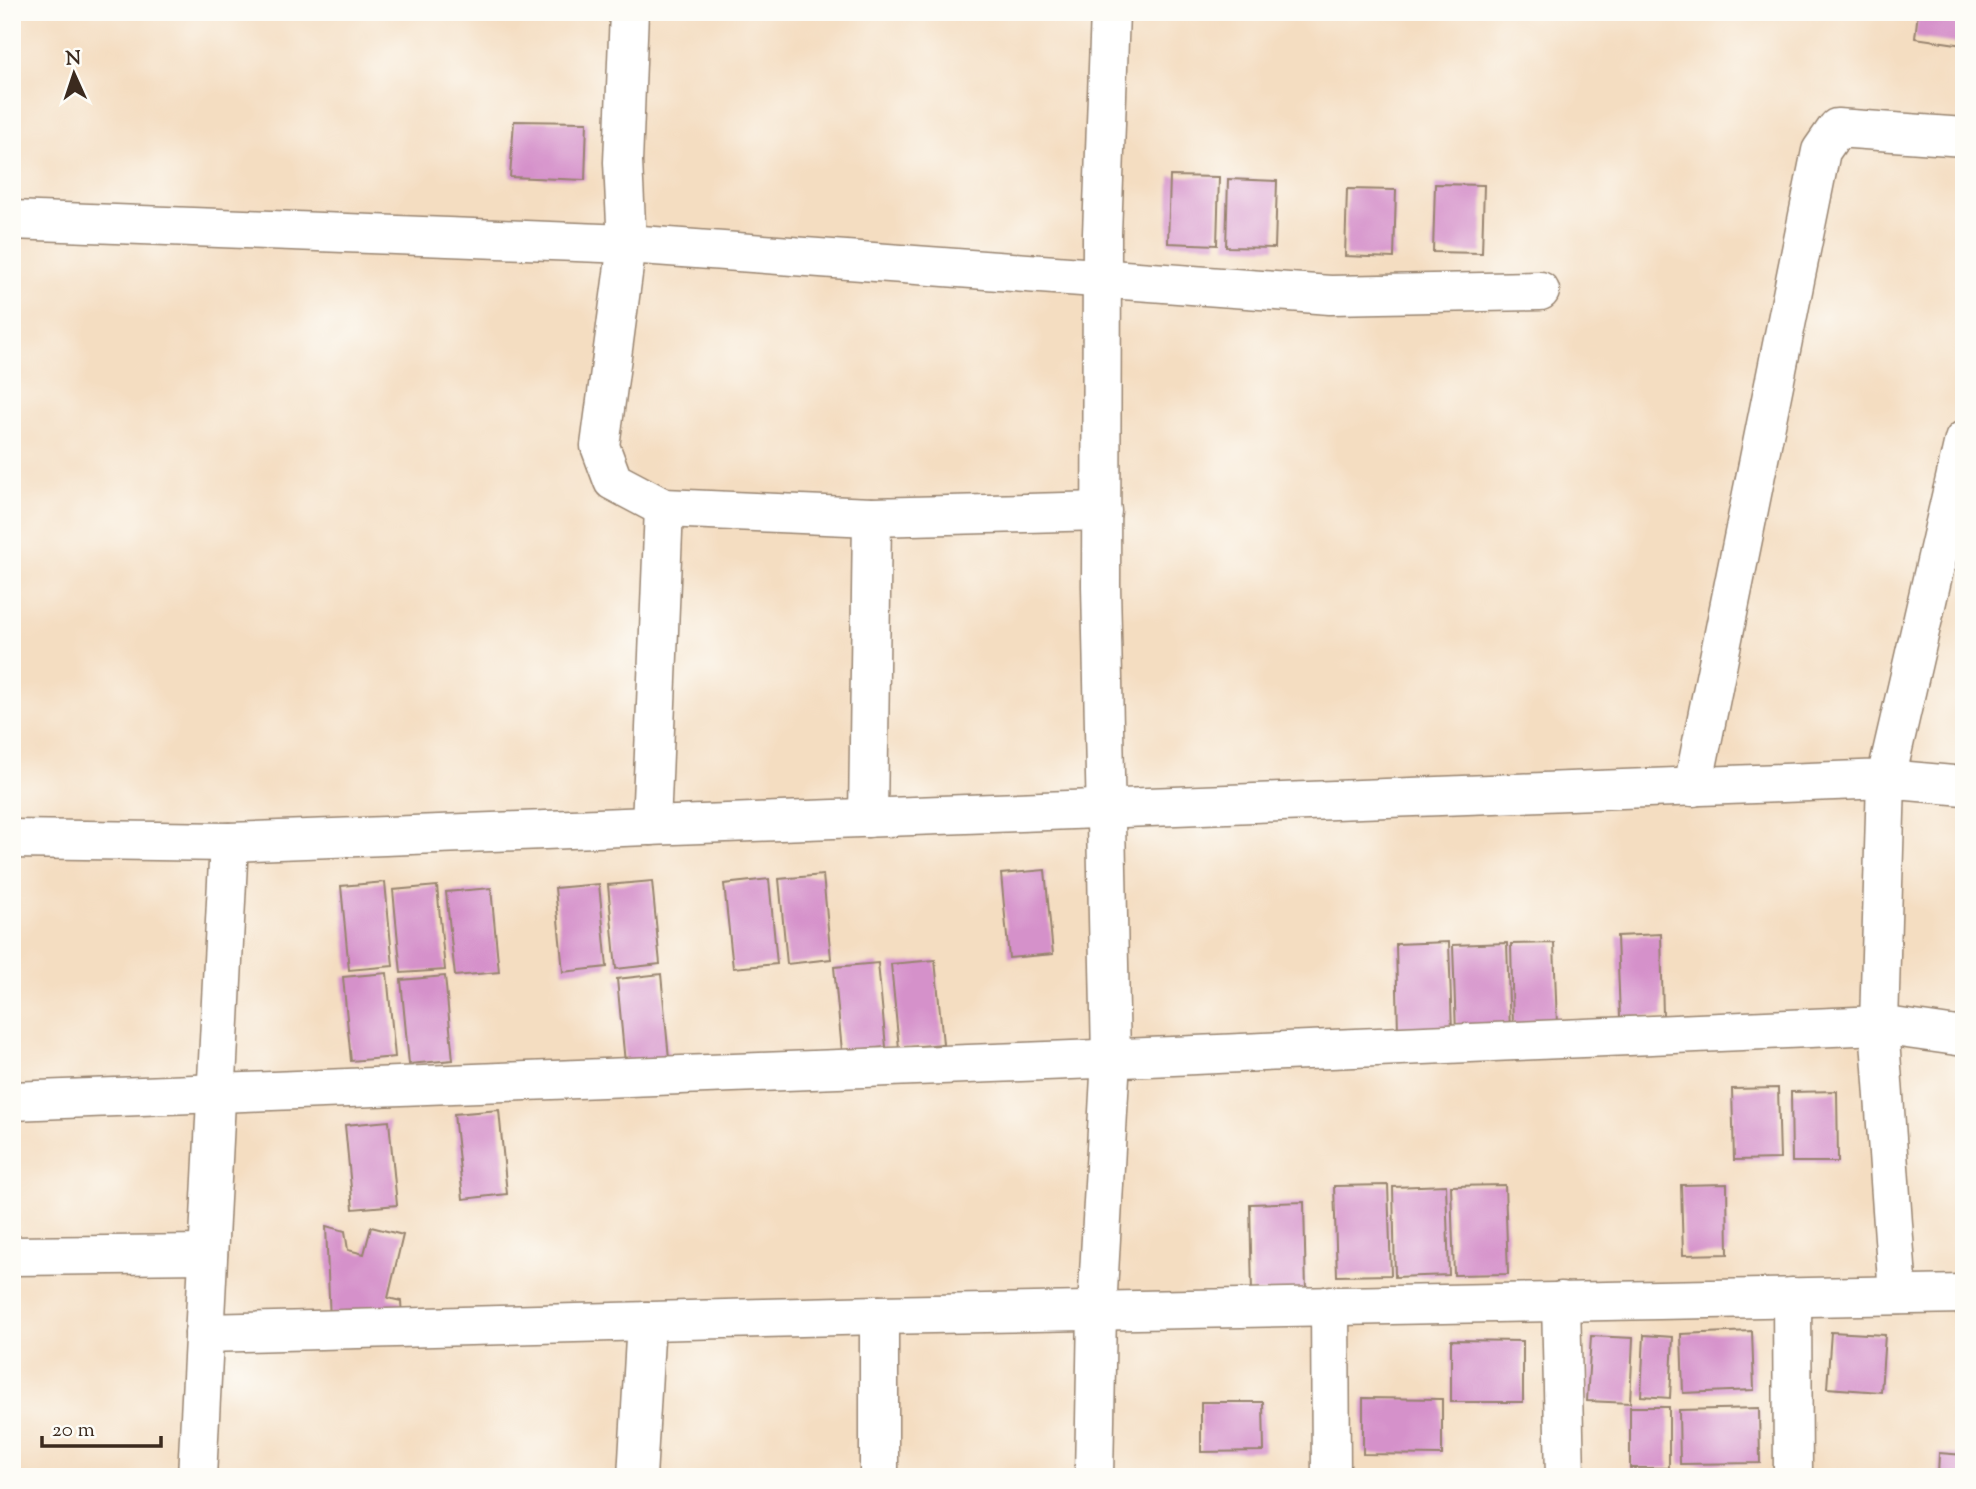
<svg xmlns="http://www.w3.org/2000/svg" width="1976" height="1489" font-family="'Sorts Mill Goudy',serif">
<rect width="100%" height="100%" fill="#fdfcf7"/>
<filter id="ink" filterUnits="userSpaceOnUse"><feTurbulence type="fractalNoise" baseFrequency=".0143" numOctaves="2"/><feDisplacementMap in="SourceGraphic" scale="14" xChannelSelector="R" yChannelSelector="G"/><feConvolveMatrix kernelMatrix="1 2 1 2 8 2 1 2 1" color-interpolation-filters="sRGB"/></filter>
<filter id="wash" filterUnits="userSpaceOnUse"><feTurbulence type="fractalNoise" baseFrequency=".00686" numOctaves="4" result="noise"/><feDisplacementMap in="SourceGraphic" scale="28" xChannelSelector="R" yChannelSelector="G"/><feGaussianBlur stdDeviation="1.57" result="paint"/><feColorMatrix in="noise" values="0 0 0 0 0 0 0 0 0 0 0 0 0 0 0 0 0 1.4 0 .05"/><feComposite in="paint" operator="in"/></filter>
<g filter="url(#wash)">
<rect width="100%" height="100%" fill="#f4ddc1"/>
<g id="blocks">
<g fill="#d591ca">
<path d="M 1918,12 L 1964,12 L 1964,45 L 1915,38 Z"/>
<path d="M 514,121 L 587,122 L 585,180 L 510,177 Z"/>
<path d="M 1170,176 L 1219,177 L 1217,245 L 1168,243 Z"/>
<path d="M 1228,179 L 1277,181 L 1275,248 L 1226,247 Z"/>
<path d="M 1435,184 L 1484,185 L 1482,253 L 1433,252 Z"/>
<path d="M 1347,189 L 1396,190 L 1394,258 L 1345,256 Z"/>
<path d="M 1045,870 L 1053,954 L 1009,958 L 1001,874 Z"/>
<path d="M 823,875 L 831,959 L 787,964 L 779,879 Z"/>
<path d="M 769,879 L 777,964 L 733,968 L 724,884 Z"/>
<path d="M 652,881 L 660,964 L 616,969 L 608,885 Z"/>
<path d="M 385,882 L 393,966 L 349,970 L 341,886 Z"/>
<path d="M 599,884 L 607,967 L 563,972 L 555,888 Z"/>
<path d="M 437,886 L 445,970 L 401,973 L 393,890 Z"/>
<path d="M 491,888 L 499,972 L 455,976 L 446,892 Z"/>
<path d="M 1661,934 L 1663,1016 L 1620,1017 L 1617,936 Z"/>
<path d="M 1449,942 L 1452,1031 L 1398,1033 L 1396,944 Z"/>
<path d="M 1507,943 L 1510,1032 L 1456,1034 L 1453,945 Z"/>
<path d="M 1554,943 L 1557,1025 L 1513,1026 L 1511,944 Z"/>
<path d="M 935,960 L 943,1044 L 899,1048 L 891,964 Z"/>
<path d="M 878,963 L 886,1047 L 842,1051 L 834,967 Z"/>
<path d="M 387,973 L 395,1057 L 351,1061 L 343,977 Z"/>
<path d="M 661,974 L 669,1059 L 625,1063 L 617,979 Z"/>
<path d="M 445,976 L 453,1060 L 409,1064 L 401,980 Z"/>
<path d="M 1778,1088 L 1780,1159 L 1734,1160 L 1732,1089 Z"/>
<path d="M 1837,1091 L 1838,1162 L 1792,1162 L 1791,1092 Z"/>
<path d="M 499,1110 L 507,1194 L 463,1199 L 454,1114 Z"/>
<path d="M 389,1121 L 397,1205 L 353,1209 L 345,1125 Z"/>
<path d="M 1727,1184 L 1728,1254 L 1683,1255 L 1681,1185 Z"/>
<path d="M 1388,1185 L 1391,1275 L 1337,1276 L 1334,1186 Z"/>
<path d="M 1446,1185 L 1449,1275 L 1395,1277 L 1393,1187 Z"/>
<path d="M 1505,1185 L 1508,1274 L 1454,1275 L 1451,1186 Z"/>
<path d="M 1304,1202 L 1306,1292 L 1252,1293 L 1250,1204 Z"/>
<path d="M 326,1226 L 345,1231 L 348,1250 L 364,1254 L 371,1227 L 403,1235 L 388,1298 L 401,1301 L 402,1317 L 330,1321 Z"/>
<path d="M 1752,1331 L 1754,1390 L 1683,1393 L 1681,1334 Z"/>
<path d="M 1831,1332 L 1885,1335 L 1881,1392 L 1827,1388 Z"/>
<path d="M 1644,1335 L 1673,1337 L 1670,1398 L 1641,1396 Z"/>
<path d="M 1591,1336 L 1633,1338 L 1630,1403 L 1587,1401 Z"/>
<path d="M 1451,1340 L 1523,1341 L 1523,1402 L 1451,1402 Z"/>
<path d="M 1363,1398 L 1442,1399 L 1442,1455 L 1363,1454 Z"/>
<path d="M 1201,1402 L 1263,1402 L 1264,1451 L 1201,1452 Z"/>
<rect x="1630" y="1407" width="39" height="61"/>
<path d="M 1759,1408 L 1760,1463 L 1680,1464 L 1679,1410 Z"/>
<path d="M 1939,1453 L 1964,1455 L 1964,1477 L 1938,1477 Z"/>
</g>
</g>
</g>
<g filter="url(#ink)">
<use href="#blocks" fill-opacity="0" stroke="#988470" stroke-width="2"/>
<g fill="none" stroke-linecap="round" stroke-linejoin="round">
<defs>
<g id="minor">
<path d="M 629,12 L 623,162 L 627,244 L 600,446 L 613,481 L 664,508 L 872,517 L 1102,511"/>
<path d="M 12,220 L 627,244 L 1330,295 L 1540,291"/>
<path d="M 1693,787 L 1821,151 L 1837,128 L 1964,137"/>
<path d="M 868,818 L 872,517"/>
<path d="M 651,826 L 664,508"/>
<path d="M 12,839 L 229,842 L 197,1477"/>
<path d="M 229,842 L 1886,779 L 1964,440"/>
<path d="M 12,1101 L 1173,1056 L 1879,1025 L 1964,1037"/>
<path d="M 12,1256 L 208,1254"/>
<path d="M 1898,1295 L 1879,1025 L 1886,779 L 1964,786"/>
<path d="M 1792,1297 L 1793,1477"/>
<path d="M 1561,1301 L 1565,1477"/>
<path d="M 1330,1305 L 1331,1477"/>
<path d="M 204,1333 L 879,1315 L 1964,1294"/>
<path d="M 637,1477 L 646,1321"/>
<path d="M 879,1477 L 879,1315"/>
<path d="M 1094,1477 L 1097,1310 L 1111,1058 L 1101,586 L 1102,234 L 1110,12"/>
</g>
</defs>
<use href="#minor" stroke="#988470" stroke-width="41"/>
<use href="#minor" stroke="#fff" stroke-width="38"/>
</g>
</g>
<rect width="1976" height="1489" fill="none" stroke="#fdfcf7" stroke-width="42"/>
<g transform="translate(74 74) rotate(357)" stroke="#fdfcf7" stroke-width="5" paint-order="stroke">
<path d="M0-5L12 26L0 18L-12 26Z" fill="#3b2a1e"/>
<text y="-10" font-size="19" font-weight="bold" text-anchor="middle" fill="#3b2a1e">N</text>
</g>
<path d="M42 1436v10h119v-10" fill="none" stroke="#3b2a1e" stroke-width="3.5"/>
<text x="52" y="1436" font-size="21" fill="#3b2a1e" stroke="#fdfcf7" stroke-width="5" paint-order="stroke">20 m</text>
</svg>
